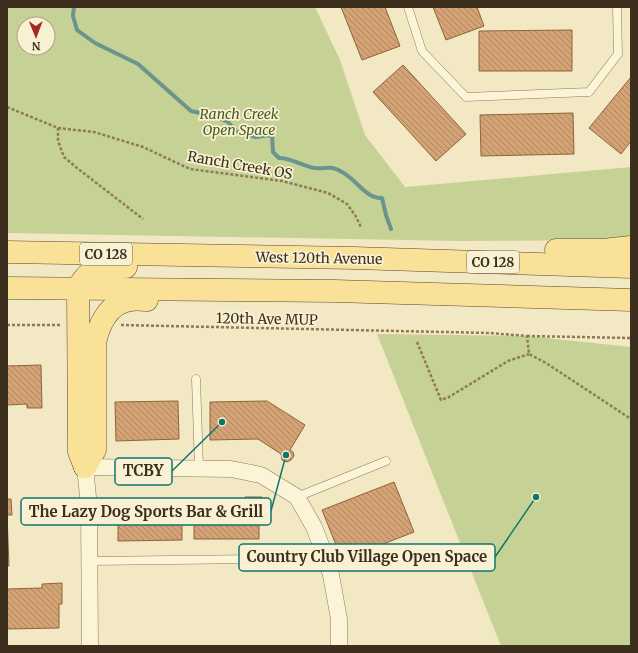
<svg xmlns="http://www.w3.org/2000/svg" width="638" height="653" font-family="Merriweather,serif">
<defs>
<pattern id="building-back-hatch" width="6" height="6" patternUnits="userSpaceOnUse"><rect width="6" height="6" fill="#d4a375"/><path d="M-1 5l2 2M0 0l6 6M5-1l2 2" fill="none" stroke="#ad855f"/></pattern>
</defs>
<rect width="100%" height="100%" fill="#f2e8c3"/>
<g fill="#c6d295" fill-rule="evenodd">
<path d="M 7,7 L 315,7 L 340,60 L 365,135 L 405,187 L 631,167 L 631,240 L 460,241 L 7,233 ZM 24,24 L 48,24 L 48,48 L 24,48 Z"/>
<path d="M 377,334 L 527,336 L 631,347 L 631,646 L 501,646 Z"/>
</g>
<g fill="none" stroke-linecap="round" stroke-linejoin="round">
<path stroke="#6b948d" stroke-width="4" d="M 74,7 L 73,16 L 77,30 L 95,43 L 138,64 L 191,111 L 214,116 L 228,122 L 237,132 L 256,137 L 272,135 L 273,152 L 279,158 C 292,158 302,166 315,168 C 326,169 331,165 342,172 C 356,179 366,199 382,198 L 386,215 L 391,229"/>
</g>
<g fill="url(#building-back-hatch)" stroke="#90633b">
<path d="M 341,7 L 385,7 L 400,46 L 362,60 Z"/>
<path d="M 433,7 L 477,7 L 484,26 L 446,40 Z"/>
<path d="M 572,30 L 572,71 L 479,71 L 479,31 Z"/>
<path d="M 403,65 L 466,134 L 436,161 L 373,92 Z"/>
<path d="M 631,77 L 631,141 L 621,154 L 589,128 Z"/>
<path d="M 573,113 L 574,154 L 481,156 L 480,115 Z"/>
<path d="M 41,365 L 42,408 L 27,408 L 27,404 L 7,405 L 7,366 Z"/>
<path d="M 178,401 L 179,439 L 116,441 L 115,402 Z"/>
<path d="M 267,401 L 305,425 L 290,450 L 293,452 L 294,456 L 291,460 L 287,462 L 282,460 L 281,454 L 258,439 L 210,440 L 210,402 Z"/>
<path d="M 394,482 L 414,532 L 342,560 L 322,510 Z"/>
<path d="M 245,497 L 262,497 L 263,514 L 259,514 L 259,539 L 194,539 L 194,502 L 245,501 Z"/>
<path d="M 7,499 L 11,499 L 12,515 L 7,515 L 9,566 L 7,566 Z"/>
<path d="M 115,499 L 130,499 L 130,502 L 182,501 L 182,540 L 118,541 L 118,514 L 115,514 Z"/>
<path d="M 62,583 L 62,604 L 59,604 L 59,628 L 7,629 L 7,589 L 42,588 L 42,584 Z"/>
</g>
<g fill="none" stroke-linecap="round" stroke-linejoin="round">
<defs>
<g id="lane">
<path d="M 408,7 L 422,51 L 466,97 L 589,92 L 618,54 L 617,7"/>
<path d="M 196,379 L 199,468"/>
<path d="M 297,497 L 386,461"/>
<path d="M 90,561 L 326,558"/>
</g>
<path id="street" d="M 90,646 L 89,507 L 85,467 L 231,469 L 261,475 L 297,497 L 314,527 L 326,558 L 331,575 L 339,619 L 339,646"/>
<g id="primary">
<path d="M 556,250 L 603,250 L 631,247"/>
<path d="M 7,252 L 355,258 L 631,267"/>
<path d="M 7,288 L 335,291 L 631,300"/>
<path d="M 85,467 L 79,452 L 78,288 C 91,264 101,267 126,267"/>
<path d="M 85,467 L 95,450 L 95,344 C 98,325 109,302 131,300 C 136,299 142,300 147,300"/>
</g>
</defs>
<use href="#lane" stroke="#8f7957" stroke-width="9"/>
<use href="#street" stroke="#8f7957" stroke-width="17"/>
<use href="#primary" stroke="#5c462c" stroke-width="23"/>
<g stroke="#8f7957" stroke-width="2.5" stroke-dasharray="3 2" stroke-linecap="butt">
<path d="M 7,107 L 58,128 L 58,141 L 64,157 L 77,168 L 143,219"/>
<path d="M 58,128 L 94,132 L 143,147 L 190,169 L 282,181 L 328,193 L 347,204 L 355,215 L 361,227"/>
<path d="M 7,325 L 60,325"/>
<path d="M 121,325 L 490,333 L 527,336 L 529,354 L 546,363 L 631,419"/>
<path d="M 527,336 L 631,338"/>
<path d="M 417,342 L 441,400 L 449,397 L 508,361 L 529,354"/>
</g>
<use href="#lane" stroke="#fcf4d7" stroke-width="8"/>
<use href="#street" stroke="#fcf4d7" stroke-width="16"/>
<use href="#primary" stroke="#f9e197" stroke-width="22"/>
</g>
<g text-anchor="middle" dominant-baseline="central" stroke-width="3.5" stroke-linejoin="round" paint-order="stroke">
<g fill="#f9f1d3" stroke="#756954" stroke-width="1">
<rect x="80" y="243" width="52" height="22" rx="3"/>
<rect x="467" y="251" width="52" height="22" rx="3"/>
</g>
<g font-size="13" font-weight="bold" fill="#3d2f1d">
<text x="106" y="254">CO 128</text>
<text x="493" y="262">CO 128</text>
</g>
<g font-size="14" font-style="italic" fill="#495c21" stroke="#f9f1d3">
<text x="239" y="114">Ranch Creek<tspan x="239" dy="16">Open Space</tspan></text>
</g>
<g font-size="14" fill="#3d2f1d" stroke="#f9f1d3">
<text transform="translate(240 165) rotate(10)">Ranch Creek OS</text>
<text transform="translate(319 258) rotate(1)">West 120th Avenue</text>
<text transform="translate(267 319) rotate(1)">120th Ave MUP</text>
</g>
</g>
<path fill="none" stroke="#0f766e" stroke-width="1.5" d="M222 422L172 471M286 455L271 511M536 497L495 557"/>
<g fill="#0f766e" stroke="#f9f1d3" stroke-width="1.5">
<circle cx="222" cy="422" r="4"/>
<circle cx="286" cy="455" r="4"/>
<circle cx="536" cy="497" r="4"/>
</g>
<g fill="#f9f1d3" stroke="#0f766e" stroke-width="1.5">
<rect x="115" y="458" width="57" height="27" rx="4"/>
<rect x="21" y="498" width="250" height="27" rx="4"/>
<rect x="239" y="544" width="256" height="27" rx="4"/>
</g>
<g font-size="15" text-anchor="middle" font-weight="bold" fill="#3d2f1d">
<text x="143" y="476">TCBY</text>
<text x="146" y="517">The Lazy Dog Sports Bar &amp; Grill</text>
<text x="367" y="562">Country Club Village Open Space</text>
</g>
<rect width="638" height="653" fill="none" stroke="#3d2f1d" stroke-width="16"/>
<g transform="translate(36 36) rotate(179)"><circle r="19" fill="#f9f1d3" stroke="#aea38a"/>
<path d="M0-3L7 15L0 10L-7 15Z" fill="#a42921"/>
<text y="-6" font-size="11" font-weight="bold" text-anchor="middle" fill="#3d2f1d">N</text>
</g>
</svg>
